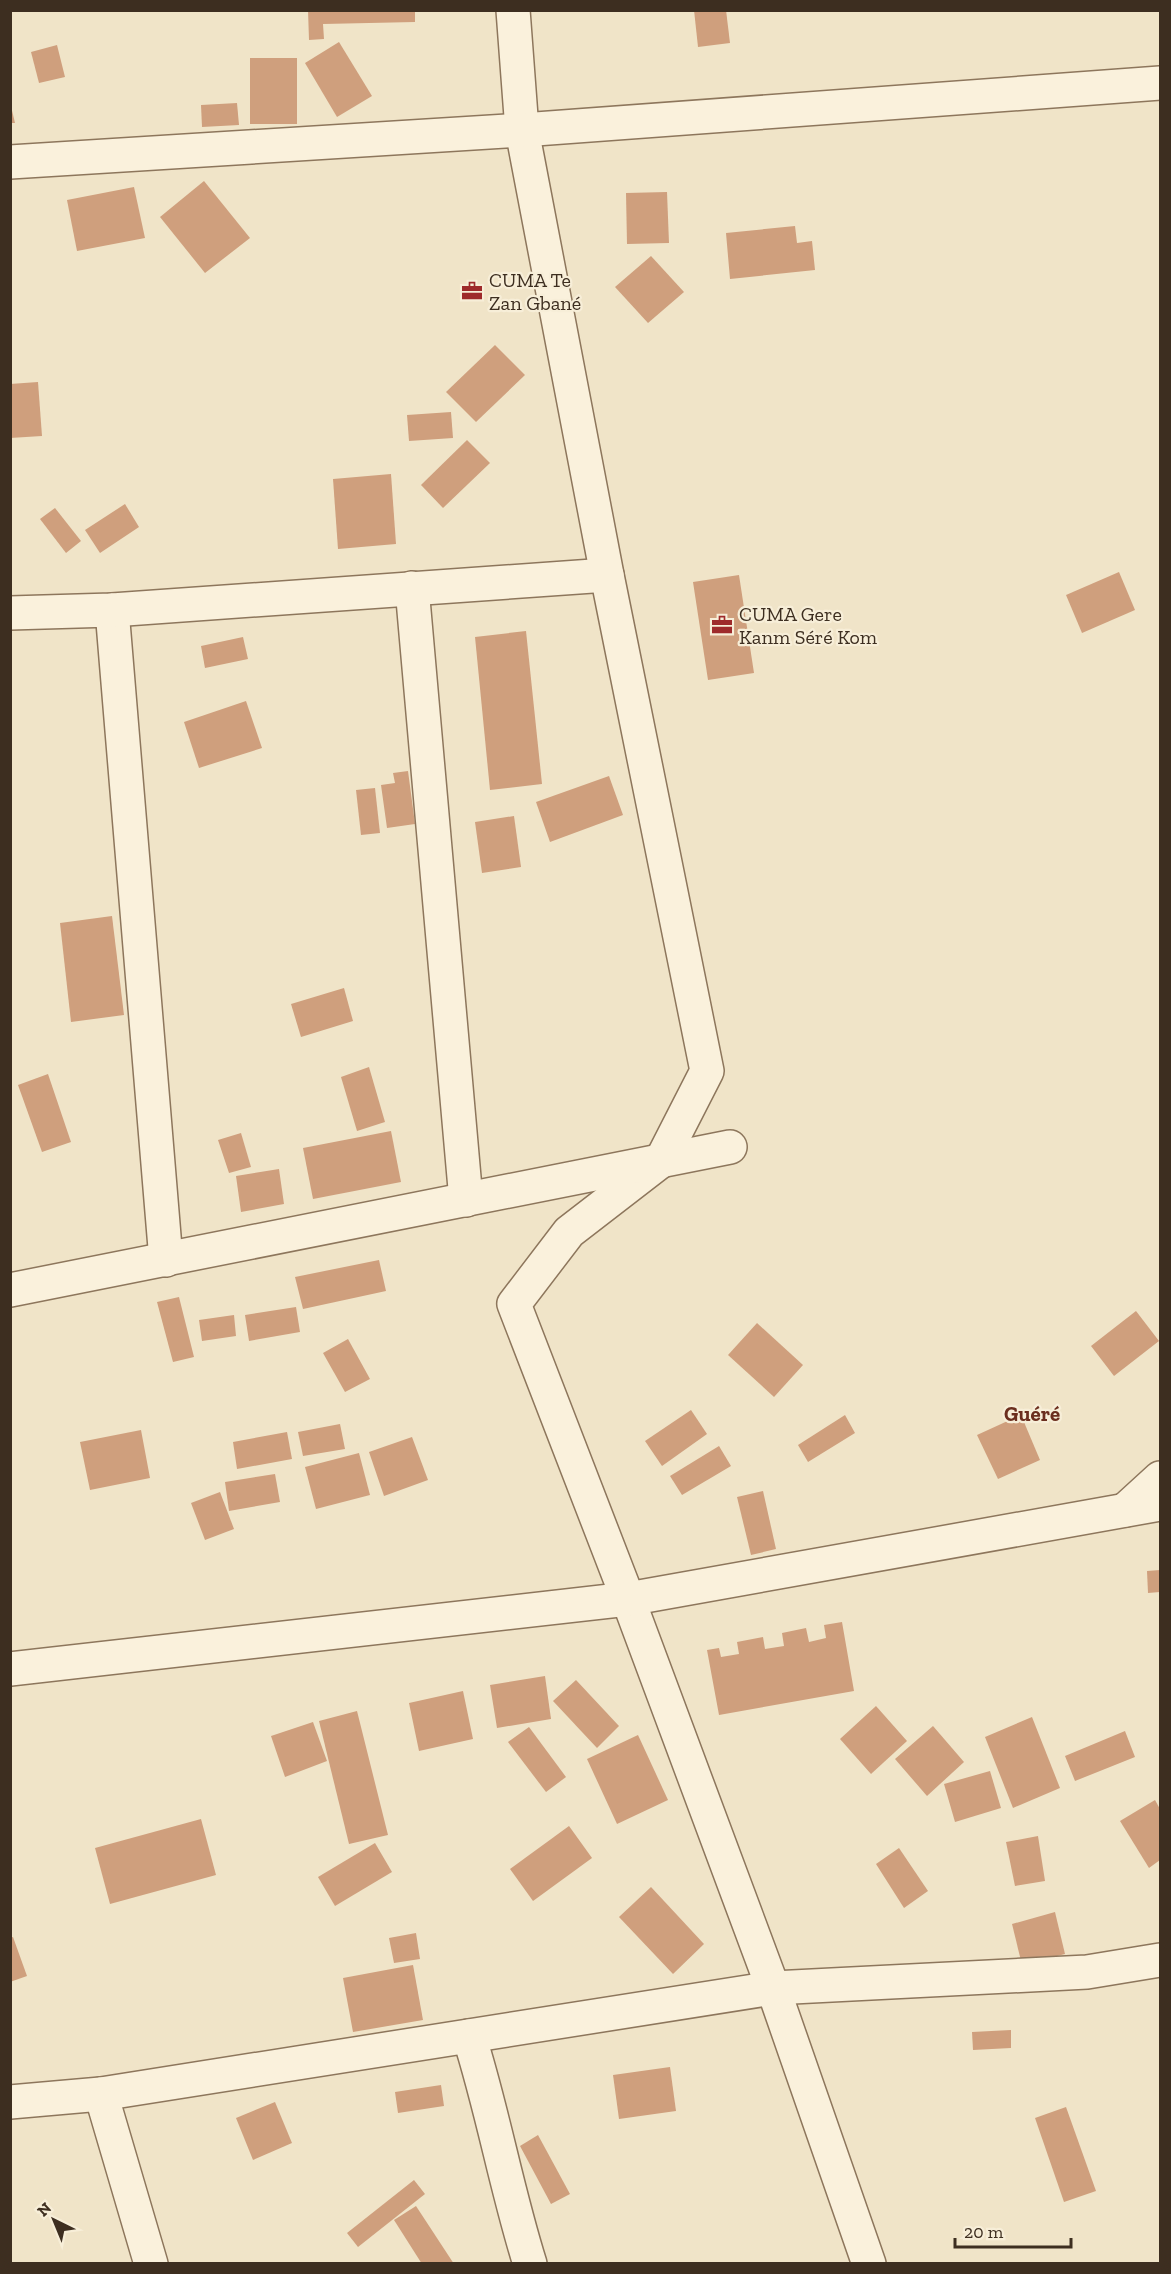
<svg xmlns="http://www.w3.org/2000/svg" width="1171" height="2274" font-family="'Zilla Slab',serif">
<rect width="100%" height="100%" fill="#f0e4c8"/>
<g fill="#cf9f7d">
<path d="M 308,10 L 415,10 L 415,22 L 323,24 L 324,39 L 309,40 Z"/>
<path d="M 694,10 L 726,10 L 730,43 L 698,47 Z"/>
<path d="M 339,42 L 372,96 L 337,117 L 305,63 Z"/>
<path d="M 57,45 L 65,77 L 39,83 L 31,52 Z"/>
<rect x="250" y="58" width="47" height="66"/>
<path d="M 10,102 L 15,123 L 10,123 Z"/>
<path d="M 237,103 L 239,125 L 202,127 L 201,105 Z"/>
<path d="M 204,181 L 250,238 L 205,273 L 160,217 Z"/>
<path d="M 134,187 L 145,238 L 77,251 L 67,200 Z"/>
<path d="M 667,192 L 669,243 L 627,244 L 626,193 Z"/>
<path d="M 795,226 L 797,243 L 812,241 L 815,270 L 730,279 L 726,233 Z"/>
<path d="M 651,256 L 684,292 L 648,323 L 615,287 Z"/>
<path d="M 495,345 L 525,375 L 476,422 L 446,392 Z"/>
<path d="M 38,382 L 42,436 L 10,438 L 10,384 Z"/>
<path d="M 451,412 L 453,438 L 409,441 L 407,415 Z"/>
<path d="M 467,440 L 490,463 L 443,508 L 421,485 Z"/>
<path d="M 391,474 L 396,544 L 338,549 L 333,479 Z"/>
<path d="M 125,504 L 139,527 L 100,553 L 85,530 Z"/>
<path d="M 55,508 L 81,541 L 66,553 L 40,519 Z"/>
<path d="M 1119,572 L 1135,610 L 1082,633 L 1066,595 Z"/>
<path d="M 739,575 L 754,673 L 708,680 L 693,582 Z"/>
<path d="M 526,631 L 542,784 L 490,790 L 475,637 Z"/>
<path d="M 243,637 L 248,659 L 205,668 L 201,646 Z"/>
<path d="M 246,701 L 262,748 L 199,768 L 184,722 Z"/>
<path d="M 408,771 L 415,824 L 387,828 L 381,785 L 395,783 L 393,773 Z"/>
<path d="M 609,776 L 623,815 L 550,842 L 536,802 Z"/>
<path d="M 375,788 L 380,833 L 361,835 L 356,790 Z"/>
<path d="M 514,816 L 521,867 L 482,873 L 475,822 Z"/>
<path d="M 112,916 L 124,1015 L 71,1022 L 60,923 Z"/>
<path d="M 344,988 L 353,1021 L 301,1037 L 291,1004 Z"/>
<path d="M 369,1067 L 385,1122 L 357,1131 L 341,1077 Z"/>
<path d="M 48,1074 L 71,1142 L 42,1152 L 18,1085 Z"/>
<path d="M 391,1131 L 401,1182 L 313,1199 L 303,1148 Z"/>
<path d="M 241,1133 L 251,1167 L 229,1173 L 218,1140 Z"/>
<path d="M 279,1169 L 284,1204 L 241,1212 L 236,1176 Z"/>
<path d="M 379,1260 L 386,1291 L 303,1309 L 295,1277 Z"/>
<path d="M 179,1297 L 194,1357 L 173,1362 L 157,1302 Z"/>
<path d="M 296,1307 L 300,1332 L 249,1341 L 245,1315 Z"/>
<path d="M 1136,1311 L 1159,1341 L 1114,1376 L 1091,1346 Z"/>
<path d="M 234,1315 L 236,1336 L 202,1341 L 199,1320 Z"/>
<path d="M 757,1323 L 803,1365 L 774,1397 L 728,1355 Z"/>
<path d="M 348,1339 L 370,1379 L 345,1392 L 323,1353 Z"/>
<path d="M 691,1410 L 707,1434 L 662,1466 L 645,1441 Z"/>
<path d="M 845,1415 L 855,1433 L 808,1462 L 798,1445 Z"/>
<path d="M 1021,1415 L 1040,1460 L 998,1479 L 977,1435 Z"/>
<path d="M 340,1424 L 345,1449 L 303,1456 L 298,1432 Z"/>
<path d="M 141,1430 L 150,1478 L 90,1490 L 80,1442 Z"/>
<path d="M 287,1432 L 292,1459 L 237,1469 L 233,1442 Z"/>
<path d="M 412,1437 L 428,1480 L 384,1496 L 369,1452 Z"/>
<path d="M 719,1446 L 731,1466 L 682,1495 L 670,1476 Z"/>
<path d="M 359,1453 L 370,1495 L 316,1509 L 305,1467 Z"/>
<path d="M 275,1474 L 280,1502 L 229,1511 L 225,1482 Z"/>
<path d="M 763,1491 L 776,1549 L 751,1555 L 737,1497 Z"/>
<path d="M 220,1492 L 234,1529 L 205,1540 L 191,1503 Z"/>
<path d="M 1160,1570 L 1160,1592 L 1148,1593 L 1147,1571 Z"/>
<path d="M 842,1622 L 854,1691 L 719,1715 L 707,1650 L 719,1648 L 721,1657 L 739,1654 L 737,1642 L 763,1637 L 765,1649 L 784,1646 L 782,1633 L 806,1628 L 809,1642 L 826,1638 L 824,1625 Z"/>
<path d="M 545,1676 L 551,1719 L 497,1728 L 490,1685 Z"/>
<path d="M 576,1680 L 619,1726 L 597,1748 L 553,1701 Z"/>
<path d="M 463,1691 L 473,1739 L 419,1751 L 409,1703 Z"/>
<path d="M 876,1706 L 907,1741 L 871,1774 L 840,1739 Z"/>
<path d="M 357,1711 L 388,1835 L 349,1844 L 319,1721 Z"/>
<path d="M 1032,1717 L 1060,1788 L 1013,1808 L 985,1737 Z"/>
<path d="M 313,1722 L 327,1761 L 285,1777 L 271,1736 Z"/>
<path d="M 933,1726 L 964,1762 L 927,1796 L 895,1759 Z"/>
<path d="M 529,1727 L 566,1777 L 546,1792 L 508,1742 Z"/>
<path d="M 1125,1731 L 1135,1757 L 1075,1781 L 1065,1756 Z"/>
<path d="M 638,1735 L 668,1800 L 617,1824 L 587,1759 Z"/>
<path d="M 990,1771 L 1001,1808 L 955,1822 L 944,1784 Z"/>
<path d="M 1155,1800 L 1160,1809 L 1160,1860 L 1149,1868 L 1120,1821 Z"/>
<path d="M 201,1819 L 216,1875 L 110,1904 L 95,1848 Z"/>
<path d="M 569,1826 L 592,1858 L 533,1901 L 510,1869 Z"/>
<path d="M 1038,1836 L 1045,1881 L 1015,1886 L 1006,1842 Z"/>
<path d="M 375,1843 L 392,1872 L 335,1906 L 318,1877 Z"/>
<path d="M 899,1848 L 928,1891 L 904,1908 L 876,1864 Z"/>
<path d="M 651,1887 L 704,1944 L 673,1974 L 619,1917 Z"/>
<path d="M 1055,1912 L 1065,1954 L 1022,1965 L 1012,1924 Z"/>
<path d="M 416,1933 L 420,1959 L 394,1963 L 389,1938 Z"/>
<path d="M 13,1937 L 27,1976 L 10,1982 L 10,1938 Z"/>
<path d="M 413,1965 L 423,2020 L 353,2032 L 343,1978 Z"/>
<path d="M 1011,2030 L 1011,2048 L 973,2050 L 972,2032 Z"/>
<path d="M 670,2067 L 676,2111 L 619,2119 L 613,2075 Z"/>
<path d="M 441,2085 L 444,2106 L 398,2113 L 395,2092 Z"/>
<path d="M 275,2102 L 292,2143 L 253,2160 L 236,2118 Z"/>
<path d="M 1066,2107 L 1096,2191 L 1064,2202 L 1035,2118 Z"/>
<path d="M 538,2135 L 570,2194 L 551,2204 L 520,2146 Z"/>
<path d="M 414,2180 L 425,2194 L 358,2247 L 347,2233 Z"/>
<path d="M 416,2206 L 454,2264 L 422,2264 L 394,2220 Z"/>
</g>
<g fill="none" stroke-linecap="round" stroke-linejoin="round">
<defs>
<g id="minor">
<path d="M 513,10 L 522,130 L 607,575 L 707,1071 L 661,1161 L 569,1232 L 514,1304 L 628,1599 L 773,1988 L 869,2264"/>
<path d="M 10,162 L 522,130 L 1160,83"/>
<path d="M 412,588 L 466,1200"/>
<path d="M 112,610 L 166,1260"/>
<path d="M 10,613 L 112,610 L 607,575"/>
<path d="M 10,1290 L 730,1147"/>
<path d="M 1125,1510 L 1160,1478"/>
<path d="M 10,1669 L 628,1599 L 1160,1504"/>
<path d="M 469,2036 C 493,2111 506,2188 530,2264"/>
<path d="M 101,2094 L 151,2264"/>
<path d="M 10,2102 L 101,2094 L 773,1988 L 1087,1972 L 1160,1960"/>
</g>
</defs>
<use href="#minor" stroke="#8d765c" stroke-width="36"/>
<use href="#minor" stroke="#faf1dc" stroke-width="33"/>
</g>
<defs>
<symbol id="office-bare" viewBox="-9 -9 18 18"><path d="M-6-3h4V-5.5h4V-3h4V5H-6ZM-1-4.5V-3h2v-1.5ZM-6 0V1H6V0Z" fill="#9e2a2b" stroke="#f7eed8" stroke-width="2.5" paint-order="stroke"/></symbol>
</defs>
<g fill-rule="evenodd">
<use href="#office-bare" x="457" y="276" width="30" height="30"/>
<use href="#office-bare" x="707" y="610" width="30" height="30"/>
</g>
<g text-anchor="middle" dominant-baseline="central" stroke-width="4.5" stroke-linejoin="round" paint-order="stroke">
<g font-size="20" fill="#3d2e20" stroke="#f7eed8" text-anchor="start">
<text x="489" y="280">CUMA Te<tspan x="489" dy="23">Zan Gbané</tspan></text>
<text x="739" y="614">CUMA Gere<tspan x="739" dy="23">Kanm Séré Kom</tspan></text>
</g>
<g font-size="21" font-weight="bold" fill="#6b2e1e" stroke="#f7eed8">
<text x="1032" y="1413">Guéré</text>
</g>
</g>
<rect width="1171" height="2274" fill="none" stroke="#3d2e20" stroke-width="24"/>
<g transform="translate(54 2220) rotate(317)" stroke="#f7eed8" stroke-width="4.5" paint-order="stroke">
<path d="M0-4.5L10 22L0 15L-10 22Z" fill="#3d2e20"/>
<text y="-9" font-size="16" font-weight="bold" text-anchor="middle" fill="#3d2e20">N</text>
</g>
<path d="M955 2238v9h116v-9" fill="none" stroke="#3d2e20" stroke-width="3"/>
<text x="964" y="2238" font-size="18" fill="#3d2e20" stroke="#f7eed8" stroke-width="4.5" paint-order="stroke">20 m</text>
</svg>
